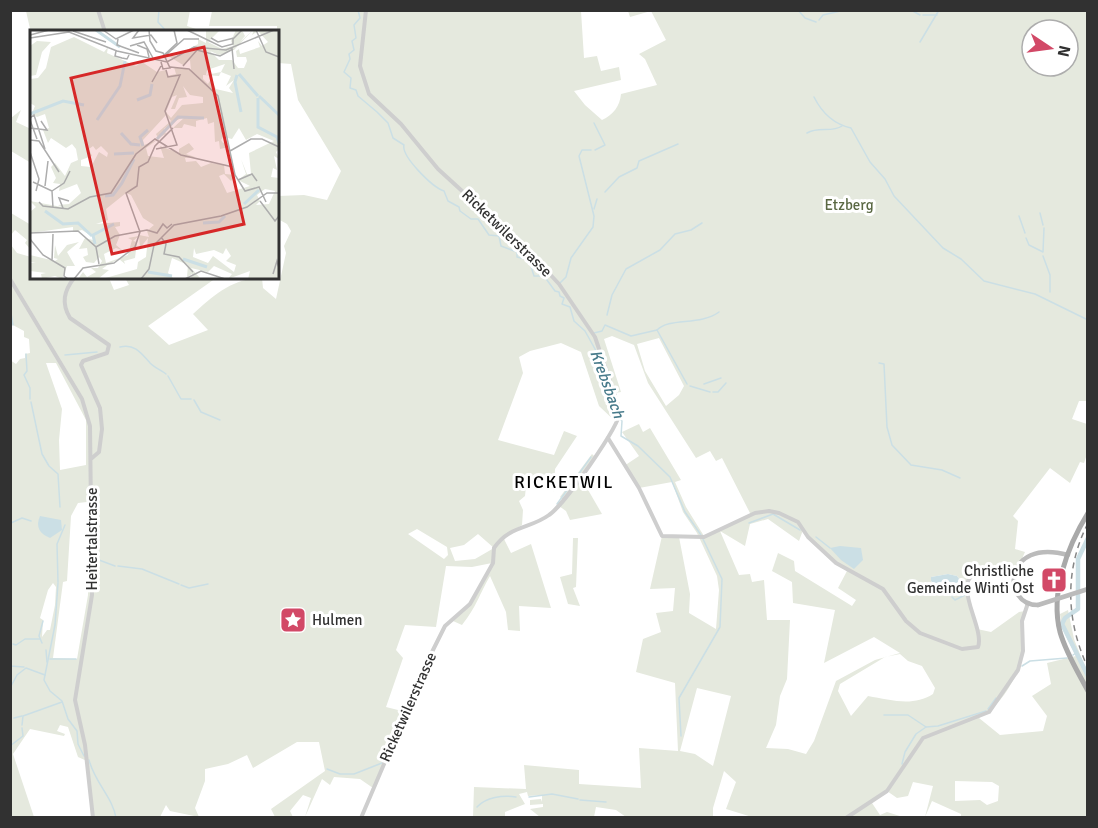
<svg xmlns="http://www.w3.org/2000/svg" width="1098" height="828" font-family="Signika,sans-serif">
<rect width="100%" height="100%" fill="#fff"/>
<g fill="#e5e9de" fill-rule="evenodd">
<path d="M 98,10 L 190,11 L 187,26 L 196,29 L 192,32 L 31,33 L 26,11 Z"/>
<path d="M 559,10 L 581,11 L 584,58 L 597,56 L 601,71 L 619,67 L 621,80 L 574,91 L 585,105 L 602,120 C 613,115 620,106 621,94 L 657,85 L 645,59 L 639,54 L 666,40 L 651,11 L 630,17 L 628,11 L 1087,11 L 1088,398 L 1086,401 L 1079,401 L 1072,419 L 1087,424 L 1087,454 L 1084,463 L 1080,462 L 1070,483 L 1050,468 L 1013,516 L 1018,521 L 1015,549 L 1025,552 L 1016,572 L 984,571 L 970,578 L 967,596 L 977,629 L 991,632 L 1019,612 L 1025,611 C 1021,623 1024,636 1023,649 C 1021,673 1001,707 979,718 L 1000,735 L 1043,731 L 1047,716 L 1032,696 L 1051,684 L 1047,663 L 1076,656 C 1069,642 1061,630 1060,614 L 1068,610 L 1074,639 L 1087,672 L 1087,817 L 961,817 L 961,814 L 932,801 L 925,817 L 933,786 L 913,782 L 908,796 L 897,798 L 887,791 L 872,803 L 880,815 L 887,812 L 903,817 L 752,817 L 726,809 L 736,782 L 724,771 L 713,808 L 713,817 L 626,817 L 616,810 L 596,807 L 594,817 L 540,817 L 530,809 L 543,807 L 543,804 L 530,805 L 530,800 L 541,799 L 542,802 L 542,795 L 528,796 L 527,792 L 519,794 L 525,804 L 505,812 L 505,817 L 473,817 L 474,787 L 526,789 L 524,765 L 579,770 L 579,784 L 641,788 L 639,748 L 678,751 L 675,683 L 636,672 L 643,639 L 661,632 L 656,613 L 673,611 L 675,588 L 650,589 L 662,536 L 679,537 L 690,594 L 689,613 L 716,629 L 719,590 L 717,576 L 697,533 L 683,512 L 672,482 L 639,488 L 624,466 L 639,456 L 622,432 L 639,424 L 643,432 L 650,428 L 681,480 L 675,482 L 686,507 L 704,536 L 751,515 L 722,458 L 716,461 L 710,451 L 696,458 L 648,383 L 634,345 L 612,336 L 604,339 L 621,392 L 615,393 L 620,411 L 617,423 L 599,406 L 581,352 L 561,343 L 530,351 L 519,357 L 523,373 L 498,440 L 554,455 L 564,431 L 577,436 L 555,469 L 554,492 L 551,475 L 527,477 L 525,496 L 519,501 L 523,510 L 522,525 L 503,537 L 511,553 L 531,544 L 551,608 L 519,606 L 520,631 L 508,630 L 506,612 L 490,576 C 479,595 477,606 462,625 L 453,621 L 470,604 L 492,563 L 472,567 L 446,566 L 436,627 L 405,625 L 396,650 L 403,658 L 386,707 L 406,712 L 373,788 L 360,779 L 334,777 L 330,785 L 322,779 L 305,817 L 311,798 L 303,795 L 290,811 L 293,817 L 275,817 L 271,809 L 325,771 L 319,742 L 297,742 L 253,768 L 247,755 L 228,764 L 205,769 L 205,781 L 195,808 L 199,817 L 170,811 L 166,805 L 160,817 L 93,817 L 87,761 L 78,757 L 68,727 L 60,725 L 57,731 L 65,734 L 64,736 L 30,729 L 13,754 L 34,817 L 11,817 L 10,360 L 16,364 L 20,359 L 25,358 L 25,354 L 30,353 L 29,339 L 24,337 L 24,331 L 11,324 L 11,245 L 17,253 L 31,257 L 32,278 L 109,278 L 114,290 L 129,285 L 125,278 L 155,278 L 158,280 L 164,278 L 216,278 L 148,326 L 169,345 L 208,330 L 193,314 C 214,295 233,278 262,278 L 263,288 L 276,299 L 286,253 L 284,246 L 291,231 L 287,224 L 278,219 L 278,196 L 304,195 L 327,200 L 341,171 L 298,100 L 291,64 L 278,63 L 277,26 L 209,26 L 212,11 ZM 1032,30 L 1068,30 L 1068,66 L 1032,66 ZM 659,338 L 684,386 L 679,395 L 666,406 L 645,371 L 637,344 ZM 46,363 L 56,363 L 86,420 L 86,465 L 60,470 L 59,440 L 62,409 ZM 87,502 L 88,595 L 77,659 L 53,658 L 63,582 L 67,581 L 71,516 L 78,503 ZM 768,519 L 799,541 L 803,530 L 836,563 L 847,571 L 838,588 L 856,600 L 852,606 L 795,571 L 794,561 L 778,553 L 772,571 L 792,582 L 793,603 L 835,610 L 824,663 L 874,637 L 900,653 L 875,660 L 836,681 L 814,741 L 806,754 L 788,749 L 766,748 L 776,725 L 780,696 L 787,679 L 790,620 L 767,620 L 764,580 L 752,582 L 750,574 L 739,575 L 720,531 L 745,546 L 750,524 ZM 417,529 L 447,547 L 448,555 L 444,559 L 408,534 ZM 478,534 L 494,548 L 475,559 L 455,561 L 450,548 L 464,545 ZM 948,574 L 957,576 L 960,580 L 960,588 L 948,596 L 931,581 L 931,577 ZM 53,583 L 56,587 L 55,605 L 50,630 L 47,630 L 42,637 L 43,620 L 40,618 L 48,590 ZM 900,654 L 908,661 L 922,666 L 935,688 L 933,694 C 913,707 891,700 868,696 L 851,716 L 838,691 L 840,684 L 885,657 ZM 697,688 L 731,696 L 713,766 L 695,754 L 680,751 ZM 955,781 L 992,782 L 999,786 L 998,801 L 987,805 L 980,800 L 955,801 Z"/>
<path d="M 21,110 L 16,122 L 31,129 L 31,163 L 11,151 L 11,118 Z"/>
<path d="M 11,213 L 31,225 L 31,250 L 25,243 L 27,240 L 15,230 L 11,235 Z"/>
<path d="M 592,454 L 594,456 L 580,476 L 602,514 L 570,520 L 566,511 L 559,506 L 563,500 L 560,497 Z"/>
<path d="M 573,538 L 578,538 L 576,587 L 573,588 L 580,606 L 568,604 L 560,577 L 572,574 Z"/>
</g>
<g fill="#cbdfe5">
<path d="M 40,516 L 61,520 L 62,530 L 50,538 C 40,534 35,527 40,516 Z"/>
<path d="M 840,546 L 861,548 L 863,560 L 854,569 L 841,560 L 830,548 Z"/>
<path d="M 948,574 L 957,576 L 960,580 L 955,596 L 948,596 L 931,581 L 931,577 Z"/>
</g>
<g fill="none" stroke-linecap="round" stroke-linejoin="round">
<g stroke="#cbdfe5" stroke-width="1.5">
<path d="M 159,10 L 158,22 L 167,32"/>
<path d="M 358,10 L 360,18 L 354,25 L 356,38 L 352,41 L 354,50 L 349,54 L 350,59 L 344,72 L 351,78 L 350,88 L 356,90 L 358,96 L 377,112 L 388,123 L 393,138 L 404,145 C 401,156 432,187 444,191 L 448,201 L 459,207 L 460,211 L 471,219 L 478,219 L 489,235 L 499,236 L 501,246 L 517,252 L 517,257 L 529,260 L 534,276 L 544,276 L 555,291 L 559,292 L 560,296 L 564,298 L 562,304 L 570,307 L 574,321 L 585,331 L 600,358"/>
<path d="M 798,10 L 805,18 L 816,22"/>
<path d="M 911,10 L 920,15"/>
<path d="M 923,15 L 937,15"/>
<path d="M 819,20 L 823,15 L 845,10"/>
<path d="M 176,32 L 187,30"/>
<path d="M 920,42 L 939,10"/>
<path d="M 1087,94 L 1088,98"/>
<path d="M 814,97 C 822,113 833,124 851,128 L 870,162 L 885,179 L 894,196 L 943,248 L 961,259 L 984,281 L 1035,294 L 1088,320"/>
<path d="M 594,123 L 605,145 L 595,150"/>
<path d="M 807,133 C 818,126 832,133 842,126"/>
<path d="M 605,192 L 619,177 L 637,168 L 639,161 L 678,144"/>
<path d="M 594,209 L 597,199"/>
<path d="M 1040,213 L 1043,225"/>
<path d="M 1019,216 L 1025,233"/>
<path d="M 1026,238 L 1029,245 L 1043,252 L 1044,228"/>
<path d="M 1043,256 L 1050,275 L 1050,292"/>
<path d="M 560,283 L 566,277 L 571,258 L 593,227 L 594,216 L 579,156 L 582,150 L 591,150"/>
<path d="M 10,308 L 13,325"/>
<path d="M 607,315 L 612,295 L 626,269 L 660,250 L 675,234 L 691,230 L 702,223"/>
<path d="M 657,330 C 669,317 700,326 719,312"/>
<path d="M 594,333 L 602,331 L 605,325 L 631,336 L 657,330 L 687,384"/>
<path d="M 120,347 C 135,343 142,354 150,363 C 155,368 161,370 166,374"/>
<path d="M 26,354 L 27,371 L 24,375 L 30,388 L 30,399"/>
<path d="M 65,355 L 97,352"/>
<path d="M 602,362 L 617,415"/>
<path d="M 879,363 L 884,364 L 887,427 L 892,445 L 911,465 L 942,470 L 960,478"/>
<path d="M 168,376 L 181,399 L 191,399"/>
<path d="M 704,384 L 721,378"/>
<path d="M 690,386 L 710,392"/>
<path d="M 713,392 L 718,392 L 726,383"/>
<path d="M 194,400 L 201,412 L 220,420"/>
<path d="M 31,402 L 42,454 L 49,466 L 58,474 L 60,507"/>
<path d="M 620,419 L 622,421 L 621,436 L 638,446 L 670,477 L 685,512 L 701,535"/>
<path d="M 557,504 L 591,457"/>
<path d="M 11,523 L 22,518 L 31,521"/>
<path d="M 749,523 L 773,514 L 800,530"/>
<path d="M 816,537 L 830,548"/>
<path d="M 1079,554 L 1080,554"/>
<path d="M 99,560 L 115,566"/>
<path d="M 118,566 L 142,569 L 179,584"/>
<path d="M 988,575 L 1004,573"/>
<path d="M 975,579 L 977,576"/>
<path d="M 58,582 L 57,544 L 65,525"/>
<path d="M 58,583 L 55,625 L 44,680 L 50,691 L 62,701 L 68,719 L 77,731 L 78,744 L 84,756"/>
<path d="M 181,585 L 189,588 L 208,584"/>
<path d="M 952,597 L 955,600 L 965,595"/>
<path d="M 42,643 L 39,636 L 43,621"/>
<path d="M 13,644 L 16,645 L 25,639 L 40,639"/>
<path d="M 46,650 L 47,662"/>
<path d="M 1073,655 L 1076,653"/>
<path d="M 50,659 L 76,659"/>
<path d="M 10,666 L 24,667"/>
<path d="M 1022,666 L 1030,661 L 1067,658"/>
<path d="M 10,688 L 17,675 L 26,668 L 45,675"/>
<path d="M 988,709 L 996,698"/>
<path d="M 884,715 L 908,715 L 926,727"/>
<path d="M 14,718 L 22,716"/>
<path d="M 22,725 L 23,716 L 62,702"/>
<path d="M 681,736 L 679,698 L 720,627 L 722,579 L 703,539"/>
<path d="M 10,746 L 23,736 L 22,728"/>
<path d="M 89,760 C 95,783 113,798 116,818"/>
<path d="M 902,764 L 905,752 L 916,734 L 926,727 L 938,726 L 986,711"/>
<path d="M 327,769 L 340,774 L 354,774 L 382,763"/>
<path d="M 529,797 L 552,794 L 578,799"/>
<path d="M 580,800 L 606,802"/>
<path d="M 477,807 C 486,797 503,795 516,797"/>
</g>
<path stroke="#cbdfe5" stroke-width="4.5" d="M 1088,538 L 1078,559 L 1078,609 L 1065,618 L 1062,624 L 1088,676"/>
<g stroke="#cecece" stroke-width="4">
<path d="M 98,10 L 105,32"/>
<path d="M 74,278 C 64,291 61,303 70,318 L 109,345 L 107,353 L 83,361 L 81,365 L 100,408 L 102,429 L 99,452 L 92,458"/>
<path d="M 10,279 L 82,399 L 90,426 L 92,595 L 75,700 L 85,745 L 93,818"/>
<path d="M 608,438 L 639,488 L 662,536 L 704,537 L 755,513 L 769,511 L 779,513 L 798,522 L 808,537 L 836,563 L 883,589 L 906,621 L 920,633 L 962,649 L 978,647 C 986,626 943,573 987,571 C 997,570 1006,569 1016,572"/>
<path d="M 361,818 L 431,654 L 445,626 L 470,604 L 493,563 L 494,548 C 510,525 530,529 549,515 C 563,506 620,426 620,411 L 595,337 L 559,284 L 531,254 L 438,169 L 401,124 L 369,94 L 360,66 L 366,10"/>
<path d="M 846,818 L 887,791 L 923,738 L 989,712 L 1018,670 L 1023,651 L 1022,621 L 1028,603"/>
</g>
<path stroke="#bbb" stroke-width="4.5" d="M 1038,605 C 1001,605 1003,537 1068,555"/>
<path stroke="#a9a9a9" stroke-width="5" d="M 1088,513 C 1067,547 1050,593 1060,632 C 1066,653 1078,672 1088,691"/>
<path stroke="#868686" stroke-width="1.5" stroke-dasharray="6 4.5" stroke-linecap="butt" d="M 1088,523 C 1064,570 1066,621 1088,668"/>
<path stroke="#bbb" stroke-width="4.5" d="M 1038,605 L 1088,589"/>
</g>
<defs>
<symbol id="church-square" viewBox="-11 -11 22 22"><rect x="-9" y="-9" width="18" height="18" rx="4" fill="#d24967" stroke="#fff"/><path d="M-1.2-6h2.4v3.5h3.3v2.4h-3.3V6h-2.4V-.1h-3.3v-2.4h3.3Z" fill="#fff"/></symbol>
<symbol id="sight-square" viewBox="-11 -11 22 22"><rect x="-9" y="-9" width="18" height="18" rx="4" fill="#d24967" stroke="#fff"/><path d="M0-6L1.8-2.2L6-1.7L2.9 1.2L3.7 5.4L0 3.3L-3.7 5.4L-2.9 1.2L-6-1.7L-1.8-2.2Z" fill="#fff"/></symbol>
</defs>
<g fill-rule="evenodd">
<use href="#church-square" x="1039" y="565" width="30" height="30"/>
<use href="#sight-square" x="278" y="605" width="30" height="30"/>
</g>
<g text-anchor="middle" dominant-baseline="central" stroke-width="6" stroke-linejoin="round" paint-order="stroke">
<g font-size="15" fill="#5a6843" stroke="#fff">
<text x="849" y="205">Etzberg</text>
</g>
<g font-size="15" fill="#313131" stroke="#fff">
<text transform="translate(507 233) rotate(44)">Ricketwilerstrasse</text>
<text transform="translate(92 539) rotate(-90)">Heitertalstrasse</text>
<text transform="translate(408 707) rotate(-66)">Ricketwilerstrasse</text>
</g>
<g font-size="15" fill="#313131" stroke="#fff" text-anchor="end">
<text x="1034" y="571">Christliche<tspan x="1034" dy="17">Gemeinde Winti Ost</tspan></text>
<text x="312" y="620" text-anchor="start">Hulmen</text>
</g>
<g font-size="16" font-style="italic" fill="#477a8a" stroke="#fff">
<text transform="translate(607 384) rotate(70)">Krebsbach</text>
</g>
<g font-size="18" letter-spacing="1.5" fill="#000" stroke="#fff">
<text x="564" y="482">RICKETWIL</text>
</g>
</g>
<g transform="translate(30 30)">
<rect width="249" height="249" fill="#fff"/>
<path d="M 176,0 L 190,0 L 178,12 L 192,19 L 203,16 L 201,11 L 206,0 L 212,0 L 215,6 L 210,12 L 223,0 L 204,20 L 189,25 L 180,21 L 189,30 L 202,30 L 208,38 L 214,38 L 217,31 L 216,27 L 207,27 L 206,21 L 209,19 L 210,24 L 230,17 L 228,11 L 232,16 L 238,12 L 228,1 L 222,5 L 224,0 L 249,0 L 249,119 L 246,122 L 249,129 L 244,126 L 247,140 L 243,138 L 241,147 L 249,148 L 249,249 L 218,249 L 220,241 L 198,249 L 202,244 L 184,236 L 178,242 L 161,238 L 170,248 L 161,249 L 162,244 L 157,247 L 158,235 L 142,228 L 138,243 L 144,249 L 72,249 L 107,239 L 108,232 L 116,227 L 118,208 L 110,218 L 109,205 L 119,207 L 117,201 L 124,195 L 113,188 L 101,165 L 96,163 L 76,179 L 78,190 L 66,194 L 90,192 L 90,196 L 85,197 L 90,205 L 86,215 L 92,220 L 86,218 L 74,224 L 76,233 L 98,225 L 102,210 L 98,208 L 109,206 L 103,211 L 107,212 L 105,228 L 94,231 L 95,234 L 89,229 L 79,234 L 72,239 L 79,240 L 68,249 L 48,249 L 53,242 L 57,247 L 66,242 L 61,238 L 68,238 L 72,231 L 69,227 L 64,233 L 56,232 L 53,227 L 58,225 L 57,218 L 49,219 L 55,208 L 63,210 L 63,207 L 52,200 L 43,202 L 43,197 L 0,203 L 0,182 L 6,177 L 0,171 L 32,177 L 28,175 L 39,174 L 51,163 L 47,154 L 29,161 L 30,154 L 23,153 L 26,148 L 21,137 L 25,133 L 35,146 L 41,133 L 48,130 L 46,119 L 42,114 L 36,118 L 21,108 L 18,113 L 13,100 L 19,98 L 15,84 L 7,87 L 2,84 L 0,88 L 5,76 L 0,73 L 0,49 L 8,48 L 16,38 L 21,17 L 44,7 L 74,22 L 78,17 L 77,23 L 106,36 L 112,32 L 127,42 L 136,40 L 137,46 L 146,44 L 144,37 L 161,40 L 160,30 L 153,35 L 137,25 L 146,26 L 168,14 L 168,9 L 176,13 ZM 195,34 L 191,42 L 201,46 L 196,56 L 204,50 L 199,58 L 203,63 L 186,59 L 181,49 L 178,54 L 173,49 L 173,45 L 189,46 L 191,42 L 176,45 L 177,40 ZM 153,56 L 160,65 L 173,67 L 173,73 L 152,75 L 141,88 L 136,82 L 142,67 L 147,65 L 141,79 L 145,79 L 149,68 L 157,67 ZM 136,85 L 141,91 L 126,104 L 128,108 L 136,104 L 134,99 L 141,93 L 156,86 L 143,98 L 152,98 L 154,94 L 166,97 L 166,91 L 177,88 L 178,94 L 184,92 L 185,112 L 189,111 L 190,119 L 199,117 L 197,110 L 193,113 L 191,110 L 193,107 L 202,109 L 209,98 L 216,110 L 227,104 L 244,111 L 219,123 L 221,144 L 217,144 L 211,129 L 216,144 L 208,150 L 220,156 L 197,163 L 189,146 L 194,144 L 201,151 L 205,145 L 195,144 L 194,135 L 181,133 L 171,137 L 166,131 L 156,132 L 155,128 L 165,127 L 156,124 L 164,119 L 159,113 L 149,119 L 149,123 L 130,116 L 134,128 L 118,126 L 116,118 L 127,110 L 114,115 L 113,110 ZM 63,116 L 66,120 L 71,116 L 78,123 L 77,127 L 69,122 L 61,137 L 51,136 L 51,130 L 62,126 L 59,119 ZM 235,159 L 245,161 L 239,174 L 226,175 L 230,171 L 227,165 ZM 164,218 L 166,224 L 184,220 L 193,224 L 196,218 L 201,226 L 196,231 L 206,235 L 204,242 L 183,226 L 178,233 L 163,227 ZM 7,11 L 21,12 L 12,22 L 6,45 L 0,46 L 0,16 ZM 49,212 L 37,222 L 45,236 L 37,236 L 32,249 L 25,246 L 12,249 L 11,244 L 16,243 L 0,241 L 0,233 L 6,233 L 0,232 L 0,225 L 25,231 L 28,229 L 24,228 L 25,215 L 28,226 L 37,215 Z" fill="#e5e9de" fill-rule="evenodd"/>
<path fill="none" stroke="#cbdfe5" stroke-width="3" d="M 66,0 L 90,17M 209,44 L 228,66M 207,45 L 205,52 L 211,82M 229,66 L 249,85M 228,68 L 228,97 L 247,107 L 249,113M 107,70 L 120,65 L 122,54M 0,84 L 33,71 L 54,75M 67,90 L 90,56 L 95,31M 91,103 L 101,114 L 110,115M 127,109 L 148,87 L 174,88M 113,116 L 110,107 L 118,100M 84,124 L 104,123M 75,166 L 83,165 L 92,153 L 104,129M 214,174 L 229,160M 15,181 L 33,194 L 48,193 L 62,206M 173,193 L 189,192 L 195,186M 65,214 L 63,205 L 84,194M 153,229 L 177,237M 118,242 L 142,246"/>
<path fill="none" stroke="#adadad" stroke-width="1.5" d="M 73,0 L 86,9 L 104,0M 109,0 L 103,8 L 121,5 L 127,13M 119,0 L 120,11 L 126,21 L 133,23 L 140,38 L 133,39 L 131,32M 157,0 L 192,17 L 203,14 L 203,9 L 212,0M 226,0 L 236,22 L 249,27M 43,1 L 76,12M 0,5 L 19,0M 0,8 L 39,2 L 87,21 L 137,32 L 164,17 L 196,20 L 244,0M 181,8 L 188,12 L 204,8M 88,9 L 87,15 L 109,23M 107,15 L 117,19 L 119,27M 100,16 L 114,12 L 123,28M 202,18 L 204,39M 86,21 L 85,26 L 92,28 L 97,29 L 99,25M 136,25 L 154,9 L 169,9M 133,26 L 147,13 L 144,0M 153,36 L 167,20 L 190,26 L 203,19M 140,37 L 159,39 L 188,66 L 205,145 L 215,161 L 229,157 L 236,172M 122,52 L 131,36M 0,88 L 4,85 L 15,119M 0,90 L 7,109M 0,98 L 17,100 L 11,91M 0,110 L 9,111 L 29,142M 126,119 L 147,115 L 135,81 L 150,45 L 138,47 L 136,40M 200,121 L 221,109 L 232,109 L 249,117M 0,122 L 9,149 L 6,161M 208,150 L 222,144 L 227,151M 3,152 L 22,161 L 23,178M 15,156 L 18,131M 22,161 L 34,153 L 40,141M 230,171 L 245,191 L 249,186M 9,172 L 13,176 L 38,179 L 60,167 L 81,163 L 106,124 L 125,109 L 151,125 L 203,137M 33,178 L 29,168 L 39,171M 0,203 L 48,201 L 66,217 L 69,234M 131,207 L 136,214 L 134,224 L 149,227 L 163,242M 0,209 L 13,225 L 35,238 L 34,246 L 38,249M 66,217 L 85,206 L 117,200 L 127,203 L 133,194 L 137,198 L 142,194M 22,231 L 23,204M 243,244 L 247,231 L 249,238M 44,249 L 53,238 L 84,233 L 105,217 L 110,202 L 96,163 L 107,156 L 109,137 L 118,132 L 125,116 L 143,98M 111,249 L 119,239 L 124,215 L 144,195 L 191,186 L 217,177 L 237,163 L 249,163M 155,249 L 171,241 L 195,249"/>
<path fill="#d62828" fill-opacity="0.15" stroke="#d62828" stroke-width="3" d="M 174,17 L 214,194 L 82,224 L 41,48 Z"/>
<rect width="249" height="249" fill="none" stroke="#313131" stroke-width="3"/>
</g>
<rect width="1098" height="828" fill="none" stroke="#313131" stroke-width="24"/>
<g transform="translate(1050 48) rotate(103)"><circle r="28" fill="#ffffff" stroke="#adadad" stroke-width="1.5"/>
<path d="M0-4.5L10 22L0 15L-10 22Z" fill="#d24967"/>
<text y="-9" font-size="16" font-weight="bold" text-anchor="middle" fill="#313131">N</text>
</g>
</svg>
